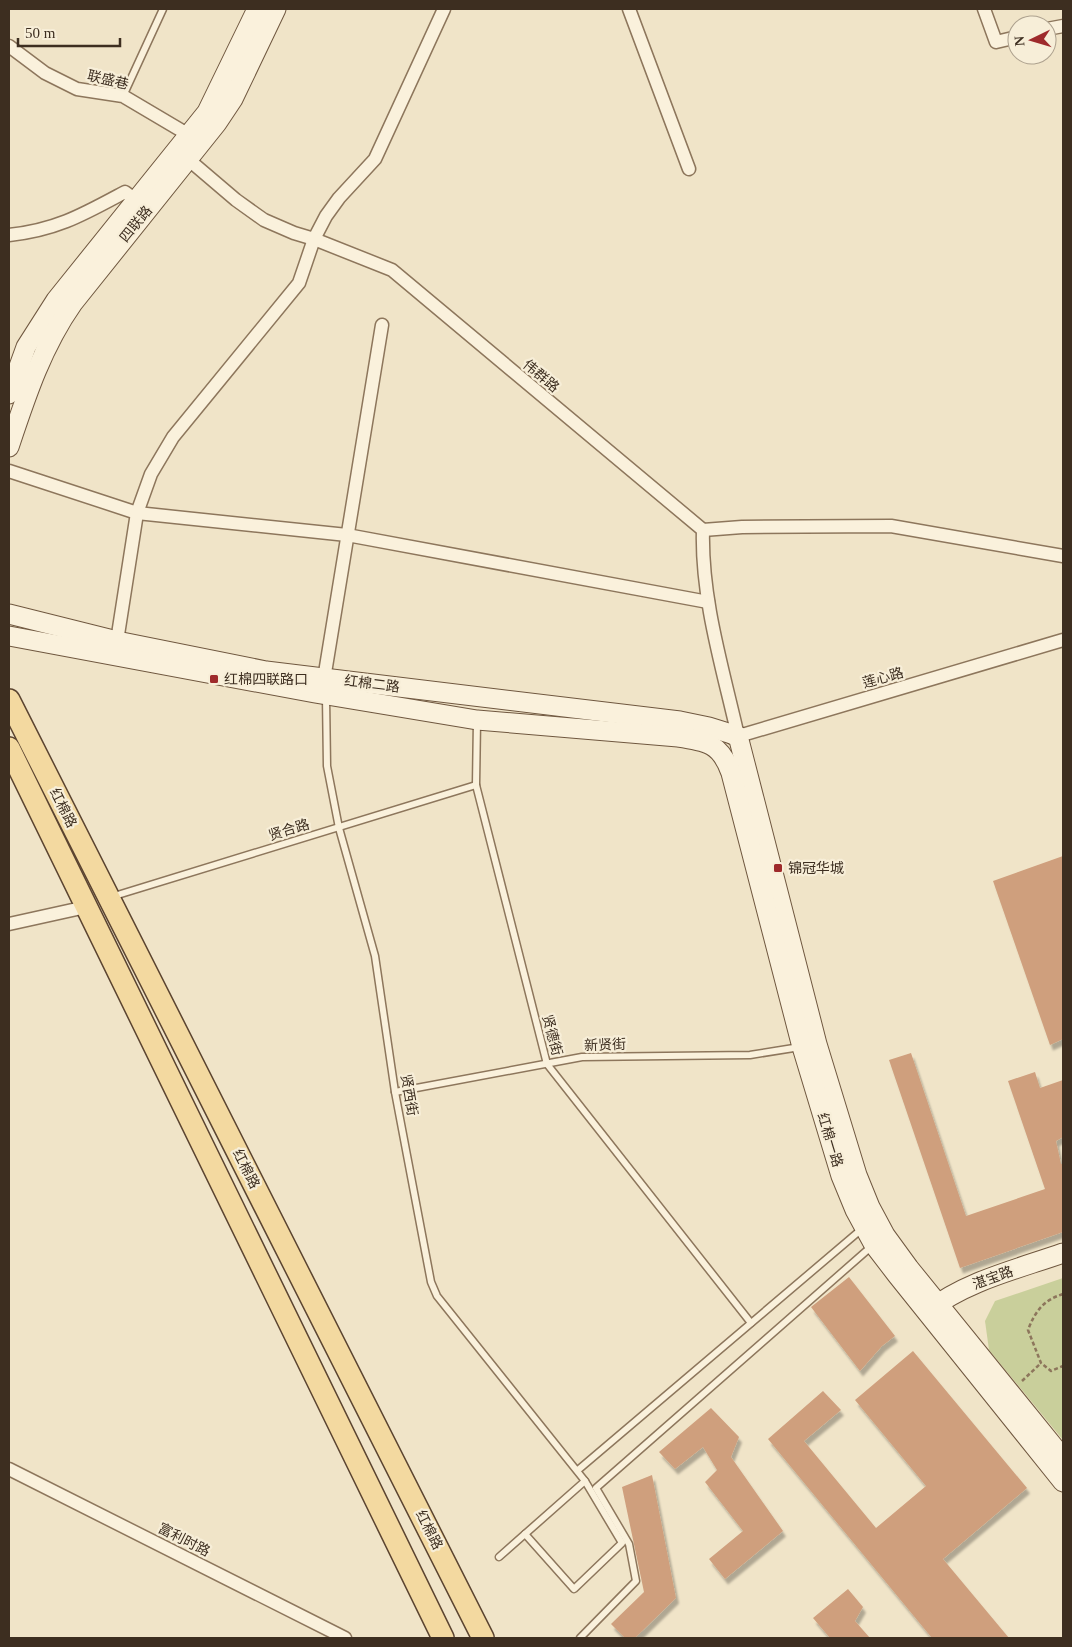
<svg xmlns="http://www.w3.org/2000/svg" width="1072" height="1647" font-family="'Times New Roman','Noto Sans SC',serif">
<defs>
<filter id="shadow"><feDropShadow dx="3" dy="5.5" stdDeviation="1" flood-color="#0004"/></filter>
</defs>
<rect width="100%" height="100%" fill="#f0e4c8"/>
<path fill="#c9cf9b" d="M 1063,1278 L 1063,1440 L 989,1350 L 985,1321 L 995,1301 Z"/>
<g fill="#cf9f7d" filter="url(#shadow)">
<path d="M 1063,856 L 1063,1039 L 1050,1045 L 993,881 Z"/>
<path d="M 911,1053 L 966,1216 L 1045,1189 L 1008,1081 L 1035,1072 L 1040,1088 L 1063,1080 L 1063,1137 L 1056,1141 L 1061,1164 L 1063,1164 L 1063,1232 L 960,1268 L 889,1060 Z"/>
<path d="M 849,1277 L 895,1336 L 882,1346 L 860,1371 L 811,1307 Z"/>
<path d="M 913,1351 L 1027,1488 L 943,1559 L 1009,1638 L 932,1638 L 768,1439 L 823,1391 L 841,1410 L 804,1441 L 876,1528 L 926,1486 L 855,1400 Z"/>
<path d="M 711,1408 L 739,1437 L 731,1457 L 783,1531 L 725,1579 L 709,1559 L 743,1531 L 705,1482 L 717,1470 L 703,1447 L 675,1469 L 659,1452 Z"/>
<path d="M 652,1475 L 676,1598 L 635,1638 L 625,1638 L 611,1624 L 644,1592 L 622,1487 Z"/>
<path d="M 848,1589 L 863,1607 L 855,1621 L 870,1638 L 830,1638 L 813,1618 Z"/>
</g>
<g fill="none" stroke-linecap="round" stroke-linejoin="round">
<defs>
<g id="lane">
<path d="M 123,96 L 163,9"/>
<path d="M 326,697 L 327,766 L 339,828 L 375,956 L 395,1092 L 431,1282 L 437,1296 L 585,1481 L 499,1557"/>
<path d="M 477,721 L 476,785 L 547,1064 L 751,1323"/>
<path d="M 111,897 L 476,785"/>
<path d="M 395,1092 L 582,1057 L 750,1055 L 800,1047"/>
<path d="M 578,1470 L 863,1228"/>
<path d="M 525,1534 L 574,1589 L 622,1543 L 585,1481"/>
<path d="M 580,1638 L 636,1581 L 629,1544 L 596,1488 L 872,1246"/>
</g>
<g id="street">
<path d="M 629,9 L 689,169"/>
<path d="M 984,9 L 996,42 L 1017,37"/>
<path d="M 1047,29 L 1063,26"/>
<path d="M 9,46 L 45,73 L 77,89 L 123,96 L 194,138"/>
<path d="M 182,154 L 236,200 L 264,220 L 294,233 L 314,239 L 392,270 L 703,530 C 701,599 723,669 738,736"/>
<path d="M 9,235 C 57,230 84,214 125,192 L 136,200"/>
<path d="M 9,471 L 137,513 L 347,535 L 708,602"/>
<path d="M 703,530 L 742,527 L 891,526 L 1063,556"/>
<path d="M 117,641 L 137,513 L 151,474 L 173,437 L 299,283 L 314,239 L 326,216 L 339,198 L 375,159 L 444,9"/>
<path d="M 324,679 L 382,325"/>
<path d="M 732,738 L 1063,640"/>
<path d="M 9,924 L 86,907"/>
<path d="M 9,1469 L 345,1638"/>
</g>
<g id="secondary">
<path d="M 9,394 L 26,347 L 56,300 L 207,112 L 257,9"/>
<path d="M 9,447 C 26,396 42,347 73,303 L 217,123 L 233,99 L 276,9"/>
<path d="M 9,614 L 117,641 L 266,671 L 680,721 L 709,727 L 738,736 L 817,1044 L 857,1175 L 870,1207 L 885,1235 L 909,1268 L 1063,1458"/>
<path d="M 9,636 L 315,693 L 477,720 L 678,737 C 707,741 721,744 731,773 L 802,1047 L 841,1176 L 855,1210 L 874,1245 L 897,1275 L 1063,1482"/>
<path d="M 928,1311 C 966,1281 1018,1269 1063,1253"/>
</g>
<g id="primary">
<path d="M 9,700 L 483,1638"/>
<path d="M 9,748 L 443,1638"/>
</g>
</defs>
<use href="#lane" stroke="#8d765c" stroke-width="9"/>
<use href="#street" stroke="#8d765c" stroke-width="15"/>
<use href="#secondary" stroke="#6f573f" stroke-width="21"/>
<use href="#primary" stroke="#5b4430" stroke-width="24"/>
<g stroke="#8d765c" stroke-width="2.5" stroke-dasharray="4 2.5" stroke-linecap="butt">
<path d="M 1063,1294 C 1044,1300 1035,1311 1028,1330 L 1041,1363 L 1051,1371 L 1063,1366"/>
<path d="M 1022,1381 L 1041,1363"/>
</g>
<use href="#lane" stroke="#faf1dc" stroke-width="6"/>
<use href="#street" stroke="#faf1dc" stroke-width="12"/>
<use href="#secondary" stroke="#faf1dc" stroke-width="19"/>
<use href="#primary" stroke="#f3d9a0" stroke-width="21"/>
</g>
<g fill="#9e2a2b" stroke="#f7eed8" stroke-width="2">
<rect x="209" y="674" width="10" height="10" rx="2.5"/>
<rect x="773" y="863" width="10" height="10" rx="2.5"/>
</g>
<g text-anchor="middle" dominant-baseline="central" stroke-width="4.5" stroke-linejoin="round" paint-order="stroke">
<g font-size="14" fill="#3d2e20" stroke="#f7eed8">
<text transform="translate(108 80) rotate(13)">联盛巷</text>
<text transform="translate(136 224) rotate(-51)">四联路</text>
<text transform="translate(541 376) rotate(40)">伟群路</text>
<text transform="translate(883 678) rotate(-16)">莲心路</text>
<text transform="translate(372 684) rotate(7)">红棉二路</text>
<text transform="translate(63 808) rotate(63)">红棉路</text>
<text transform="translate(289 830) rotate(-17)">贤合路</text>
<text transform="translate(552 1035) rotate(75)">贤德街</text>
<text transform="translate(605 1045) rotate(-2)">新贤街</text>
<text transform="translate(409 1095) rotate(80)">贤西街</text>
<text transform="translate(830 1140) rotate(73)">红棉一路</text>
<text transform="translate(246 1169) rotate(63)">红棉路</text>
<text transform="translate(993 1278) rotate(-20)">湛宝路</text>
<text transform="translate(429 1530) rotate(63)">红棉路</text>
<text transform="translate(184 1540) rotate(27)">富利时路</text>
</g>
<g font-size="14" fill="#3d2e20" stroke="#f7eed8" text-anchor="start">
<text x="224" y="679">红棉四联路口</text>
<text x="788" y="868">锦冠华城</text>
</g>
</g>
<rect width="1072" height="1647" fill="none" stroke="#3d2e20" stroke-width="20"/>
<g transform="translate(1032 40) rotate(265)"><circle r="24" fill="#f7eed8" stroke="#ada18e"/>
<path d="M0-4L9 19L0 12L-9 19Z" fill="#9e2a2b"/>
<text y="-8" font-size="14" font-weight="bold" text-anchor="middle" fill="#3d2e20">N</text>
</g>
<path d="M18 38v8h102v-8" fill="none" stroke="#3d2e20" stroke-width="2.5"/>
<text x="25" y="38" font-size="15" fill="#3d2e20" stroke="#f7eed8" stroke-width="4" paint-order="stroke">50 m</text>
</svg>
